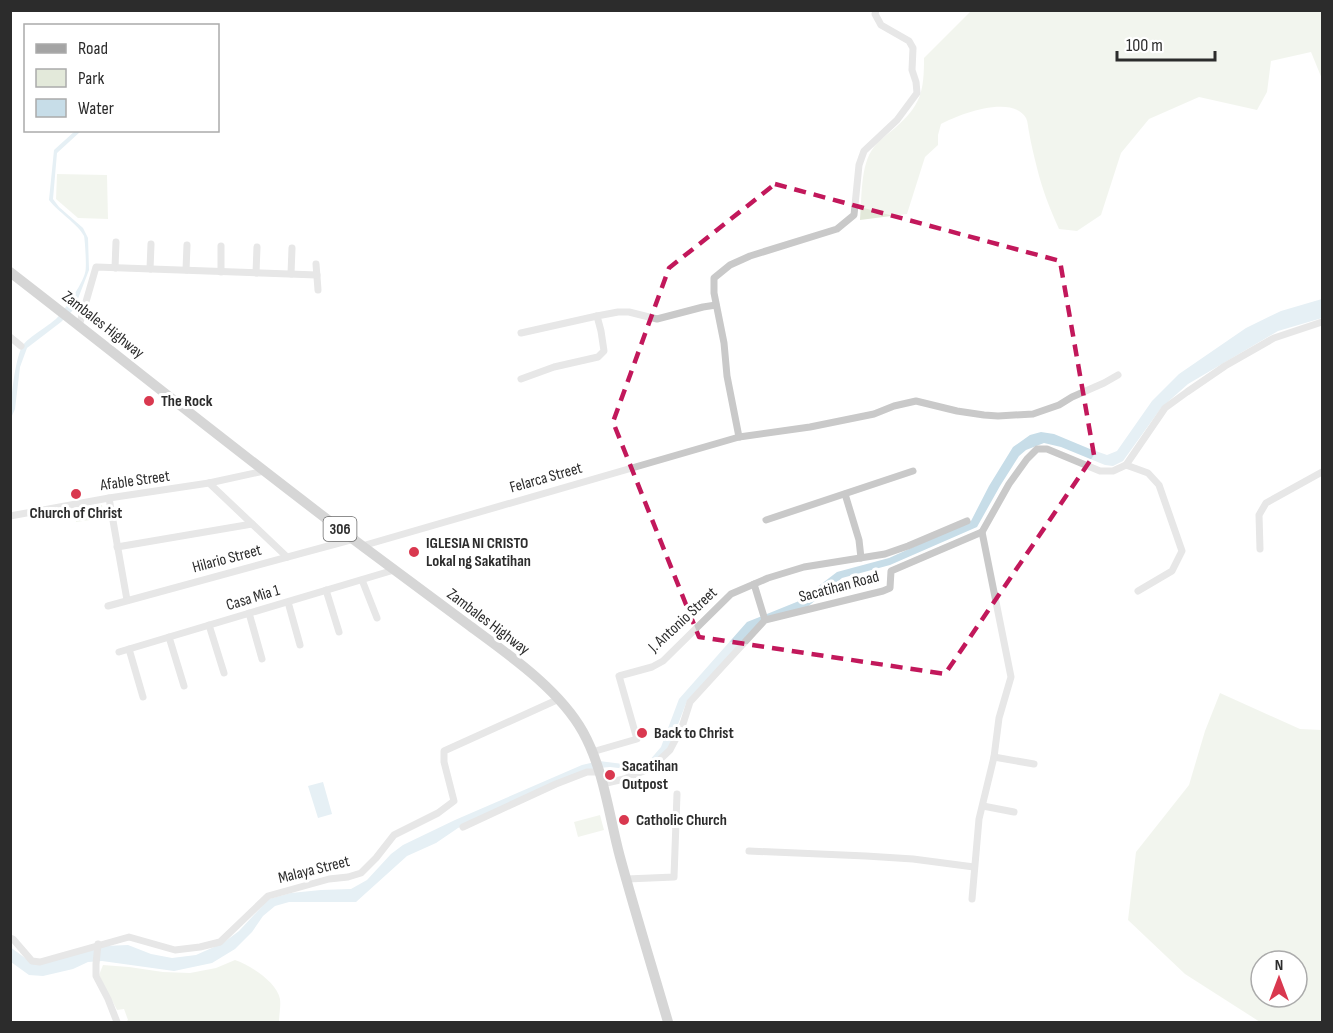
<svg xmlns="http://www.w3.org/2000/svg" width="1333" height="1033" font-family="'Sofia Sans Condensed',sans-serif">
<rect width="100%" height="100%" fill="#fff"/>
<g fill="#e3e9da" fill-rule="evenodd">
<path d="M 971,11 L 1322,11 L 1322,79 L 1311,52 L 1271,61 L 1267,92 L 1257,110 L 1199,97 L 1149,119 L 1121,153 L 1101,215 L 1077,231 L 1059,229 C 1050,209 1042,189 1037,168 C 1034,156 1031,144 1029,132 C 1028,128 1028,122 1026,118 C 1012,94 959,114 941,124 L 938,135 L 938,145 L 925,157 L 907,214 L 860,220 C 862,199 860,164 874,147 C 879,140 888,134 895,128 C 921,105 924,92 924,58 Z"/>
<path d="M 57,174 L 107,175 L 108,219 L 78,218 L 56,199 Z"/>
<path d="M 102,505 L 104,518 L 76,522 L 74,509 Z"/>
<path d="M 1220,693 L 1300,729 L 1322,730 L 1322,1022 L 1260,1022 L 1185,974 L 1128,920 L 1136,852 L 1189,785 L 1205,731 ZM 1261,961 L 1297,961 L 1297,997 L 1261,997 Z"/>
<path d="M 600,815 L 604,830 L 578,837 L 574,822 Z"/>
<path d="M 235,960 C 250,965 277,982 280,999 C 281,1006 279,1015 279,1022 L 126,1022 L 128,1020 L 124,1009 L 117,1010 L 99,975 L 103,965 L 129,967 L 163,972 L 190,973 L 216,968 Z"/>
</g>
<g fill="#c7dde8">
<path d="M 75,131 L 81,131 L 57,153 L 53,199 L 59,207 L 83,228 L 88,238 L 89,270 L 74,309 L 61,322 L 27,348 L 20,367 L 15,409 L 11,418 C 10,403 15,357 23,345 C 28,338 48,326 56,319 C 63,313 83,283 85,273 C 87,269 85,240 84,236 C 79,225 57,211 49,200 L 54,150 Z"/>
<path d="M 1322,299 L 1322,318 L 1278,331 L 1188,384 L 1161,408 L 1123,461 L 1113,466 L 1105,465 L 1061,447 L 1044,443 L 1026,450 L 1019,456 L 1000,486 L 977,527 L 890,565 L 842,578 L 805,609 L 759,625 L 687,701 L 668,750 L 650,766 L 636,770 L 610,767 L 599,768 L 520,800 L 458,828 L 436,843 L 407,856 L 356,902 L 289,902 L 275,906 L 263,916 L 252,932 L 235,949 L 212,963 L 174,971 L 102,961 L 88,962 L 73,969 L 43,976 L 29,975 L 11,962 L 10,947 L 32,963 L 105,946 L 128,945 L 151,954 L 172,958 L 196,955 L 223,943 L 239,931 L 269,899 L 291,893 L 321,890 L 351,889 L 367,880 L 391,854 L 403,845 L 455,820 L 582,765 L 599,761 L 639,766 L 649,761 L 661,747 L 679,699 L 747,622 L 799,601 L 837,572 L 889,558 L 971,521 L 989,486 L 1013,447 L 1030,435 L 1041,432 L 1054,434 L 1090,449 L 1107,455 L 1117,451 L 1152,401 L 1179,374 L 1246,328 L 1281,311 Z"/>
<path d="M 323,782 L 332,814 L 318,818 L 308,786 Z"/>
</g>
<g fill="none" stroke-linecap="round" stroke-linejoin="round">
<g stroke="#c9c9c9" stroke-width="7">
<path d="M 316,264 L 318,290"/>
<path d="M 115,268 L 116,242"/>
<path d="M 150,269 L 151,244"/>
<path d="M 186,270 L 187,245"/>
<path d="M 221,272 L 221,246"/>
<path d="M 256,273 L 257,247"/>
<path d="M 291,274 L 292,248"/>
<path d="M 79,326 L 96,267 L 317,275"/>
<path d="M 521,333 L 597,316"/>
<path d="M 10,337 L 21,346"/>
<path d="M 521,379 L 554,367 L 598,357 L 604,351 L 601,331 L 597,316 L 618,312 L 629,312 L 657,319 L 703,307 L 716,305"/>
<path d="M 739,437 L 727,376 L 724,343 L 714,293 L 714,278 L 730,265 L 750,256 L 837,229 L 854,215 L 859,165 L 864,151 L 897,120 L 917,93 L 916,82 L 912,70 L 913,48 L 909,41 L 881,25 L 875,14 L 876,10"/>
<path d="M 1126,465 L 1148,473 L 1159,485 L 1182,551 L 1172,571 L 1138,591"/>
<path d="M 209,483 L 287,557"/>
<path d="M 845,494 L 859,540 L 861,558"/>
<path d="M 109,498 L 127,600"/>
<path d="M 10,516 L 109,498 L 209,483 L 264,471"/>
<path d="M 766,520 L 913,471"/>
<path d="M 362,546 L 739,437 L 810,427 L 874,414 L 894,406 L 916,401 L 957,411 L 984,415 L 998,416 L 1033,414 L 1059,405 L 1072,397 L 1104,383 L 1118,375"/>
<path d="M 117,547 L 252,524"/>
<path d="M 1260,549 L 1259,515 L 1266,503 L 1322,472"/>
<path d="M 362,580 L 377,618"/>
<path d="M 754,584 L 765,620"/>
<path d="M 326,590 L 339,632"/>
<path d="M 288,602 L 300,645"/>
<path d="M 108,606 L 354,539"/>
<path d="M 249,613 L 262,659"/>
<path d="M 209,625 L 224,673"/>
<path d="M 169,637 L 184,686"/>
<path d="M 129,649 L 143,697"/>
<path d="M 119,652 L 394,570"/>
<path d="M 592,752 L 637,739 L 619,676 L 652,667 L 663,661 L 731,594 L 768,578 L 804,567 L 885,554 L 908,546 L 967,521"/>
<path d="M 994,757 L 1034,764"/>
<path d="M 602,784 L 624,779 L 651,768 L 670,750 L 682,727 L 690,702 L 765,620 L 883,591 L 890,588 L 891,571 L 982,532 L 1009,484 L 1027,459 L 1037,449 L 1047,449 L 1100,471 L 1113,471 L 1126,465 L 1165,408 L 1187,392 L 1225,366 L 1274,338 L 1322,322"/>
<path d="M 983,806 L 1014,812"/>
<path d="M 463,827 L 556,784 L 587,772 L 598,772"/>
<path d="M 749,851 L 866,856 L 913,859 L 974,867"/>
<path d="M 627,879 L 674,877 L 677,794"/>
<path d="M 972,899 L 979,819 L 994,757 L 999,718 L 1011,677 L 982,532"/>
<path d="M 10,938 L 13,939 L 32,961 L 40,962 L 129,937 L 175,950 L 200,947 L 220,942 L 268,896 L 329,879 L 348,877 L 361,873 L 376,858 L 394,835 L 438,813 L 454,801 L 444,762 L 444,751 L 559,699"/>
<path d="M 98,944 L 96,964 L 96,976 L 108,999 L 117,1022"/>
</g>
<path stroke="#a4a4a4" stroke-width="10" d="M 10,272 C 129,364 245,458 365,548 C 400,574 435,600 470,626 C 509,655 559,689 583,732 C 604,770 609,816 620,857 C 635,912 652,967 668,1022"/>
</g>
<path d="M0 0H1333V1033H0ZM 775,184 L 1060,261 L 1094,455 L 945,674 L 699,637 L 613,422 L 669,268 Z" fill="#fff" fill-opacity=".55" fill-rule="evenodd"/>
<path fill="none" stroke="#c2185b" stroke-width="4.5" stroke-dasharray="12 8" stroke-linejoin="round" d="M 775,184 L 1060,261 L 1094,455 L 945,674 L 699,637 L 613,422 L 669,268 Z"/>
<g fill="#d9384f" stroke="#fff" stroke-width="2">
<circle cx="149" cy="401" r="6"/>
<circle cx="76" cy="494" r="6"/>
<circle cx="414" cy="552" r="6"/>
<circle cx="642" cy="733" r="6"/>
<circle cx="610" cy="775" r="6"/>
<circle cx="624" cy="820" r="6"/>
</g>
<g text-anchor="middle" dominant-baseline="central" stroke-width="6" stroke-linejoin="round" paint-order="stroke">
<rect fill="#fff" stroke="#6b6b6b" stroke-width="1.5" x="323.5" y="517" width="33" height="24" rx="4.5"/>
<g font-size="15" font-weight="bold" fill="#2c2c2c">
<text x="340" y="529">306</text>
</g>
<g font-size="16" fill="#2c2c2c" stroke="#fff">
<text transform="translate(103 325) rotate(38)">Zambales Highway</text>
<text transform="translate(546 478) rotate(-16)">Felarca Street</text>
<text transform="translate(135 481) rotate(-8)">Afable Street</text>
<text transform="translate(227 559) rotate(-15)">Hilario Street</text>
<text transform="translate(839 587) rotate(-15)">Sacatihan Road</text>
<text transform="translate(253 598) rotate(-17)">Casa Mia 1</text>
<text transform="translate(683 620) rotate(-43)">J. Antonio Street</text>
<text transform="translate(488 622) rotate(37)">Zambales Highway</text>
<text transform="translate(314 870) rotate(-14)">Malaya Street</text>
</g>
<g font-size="16" font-weight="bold" fill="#2c2c2c" stroke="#fff" text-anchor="start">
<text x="161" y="401">The Rock</text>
<text x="76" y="513" text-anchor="middle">Church of Christ</text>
<text x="426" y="543">IGLESIA NI CRISTO<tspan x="426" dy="18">Lokal ng Sakatihan</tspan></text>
<text x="654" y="733">Back to Christ</text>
<text x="622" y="766">Sacatihan<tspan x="622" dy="18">Outpost</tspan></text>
<text x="636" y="820">Catholic Church</text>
</g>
</g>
<rect width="1333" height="1033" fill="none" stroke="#2c2c2c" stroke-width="24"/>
<rect x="24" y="24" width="195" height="108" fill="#ffffff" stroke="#ababab" stroke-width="1.5"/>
<rect x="36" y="44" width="30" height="9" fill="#a4a4a4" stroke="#ababab" stroke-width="1.5"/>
<text x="78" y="54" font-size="18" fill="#2c2c2c">Road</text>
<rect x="36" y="69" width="30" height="18" fill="#e3e9da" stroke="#ababab" stroke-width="1.5"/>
<text x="78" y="84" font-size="18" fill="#2c2c2c">Park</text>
<rect x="36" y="99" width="30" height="18" fill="#c7dde8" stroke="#ababab" stroke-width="1.5"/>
<text x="78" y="114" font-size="18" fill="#2c2c2c">Water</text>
<g transform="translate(1279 979)"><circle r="28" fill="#ffffff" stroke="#ababab" stroke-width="1.5"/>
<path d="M0-4.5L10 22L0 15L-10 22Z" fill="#d9384f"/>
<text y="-9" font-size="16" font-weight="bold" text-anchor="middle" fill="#2c2c2c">N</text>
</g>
<path d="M1117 51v9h98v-9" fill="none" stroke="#2c2c2c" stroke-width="3"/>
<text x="1126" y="51" font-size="18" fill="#2c2c2c" stroke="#ffffff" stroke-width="4.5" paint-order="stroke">100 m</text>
</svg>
